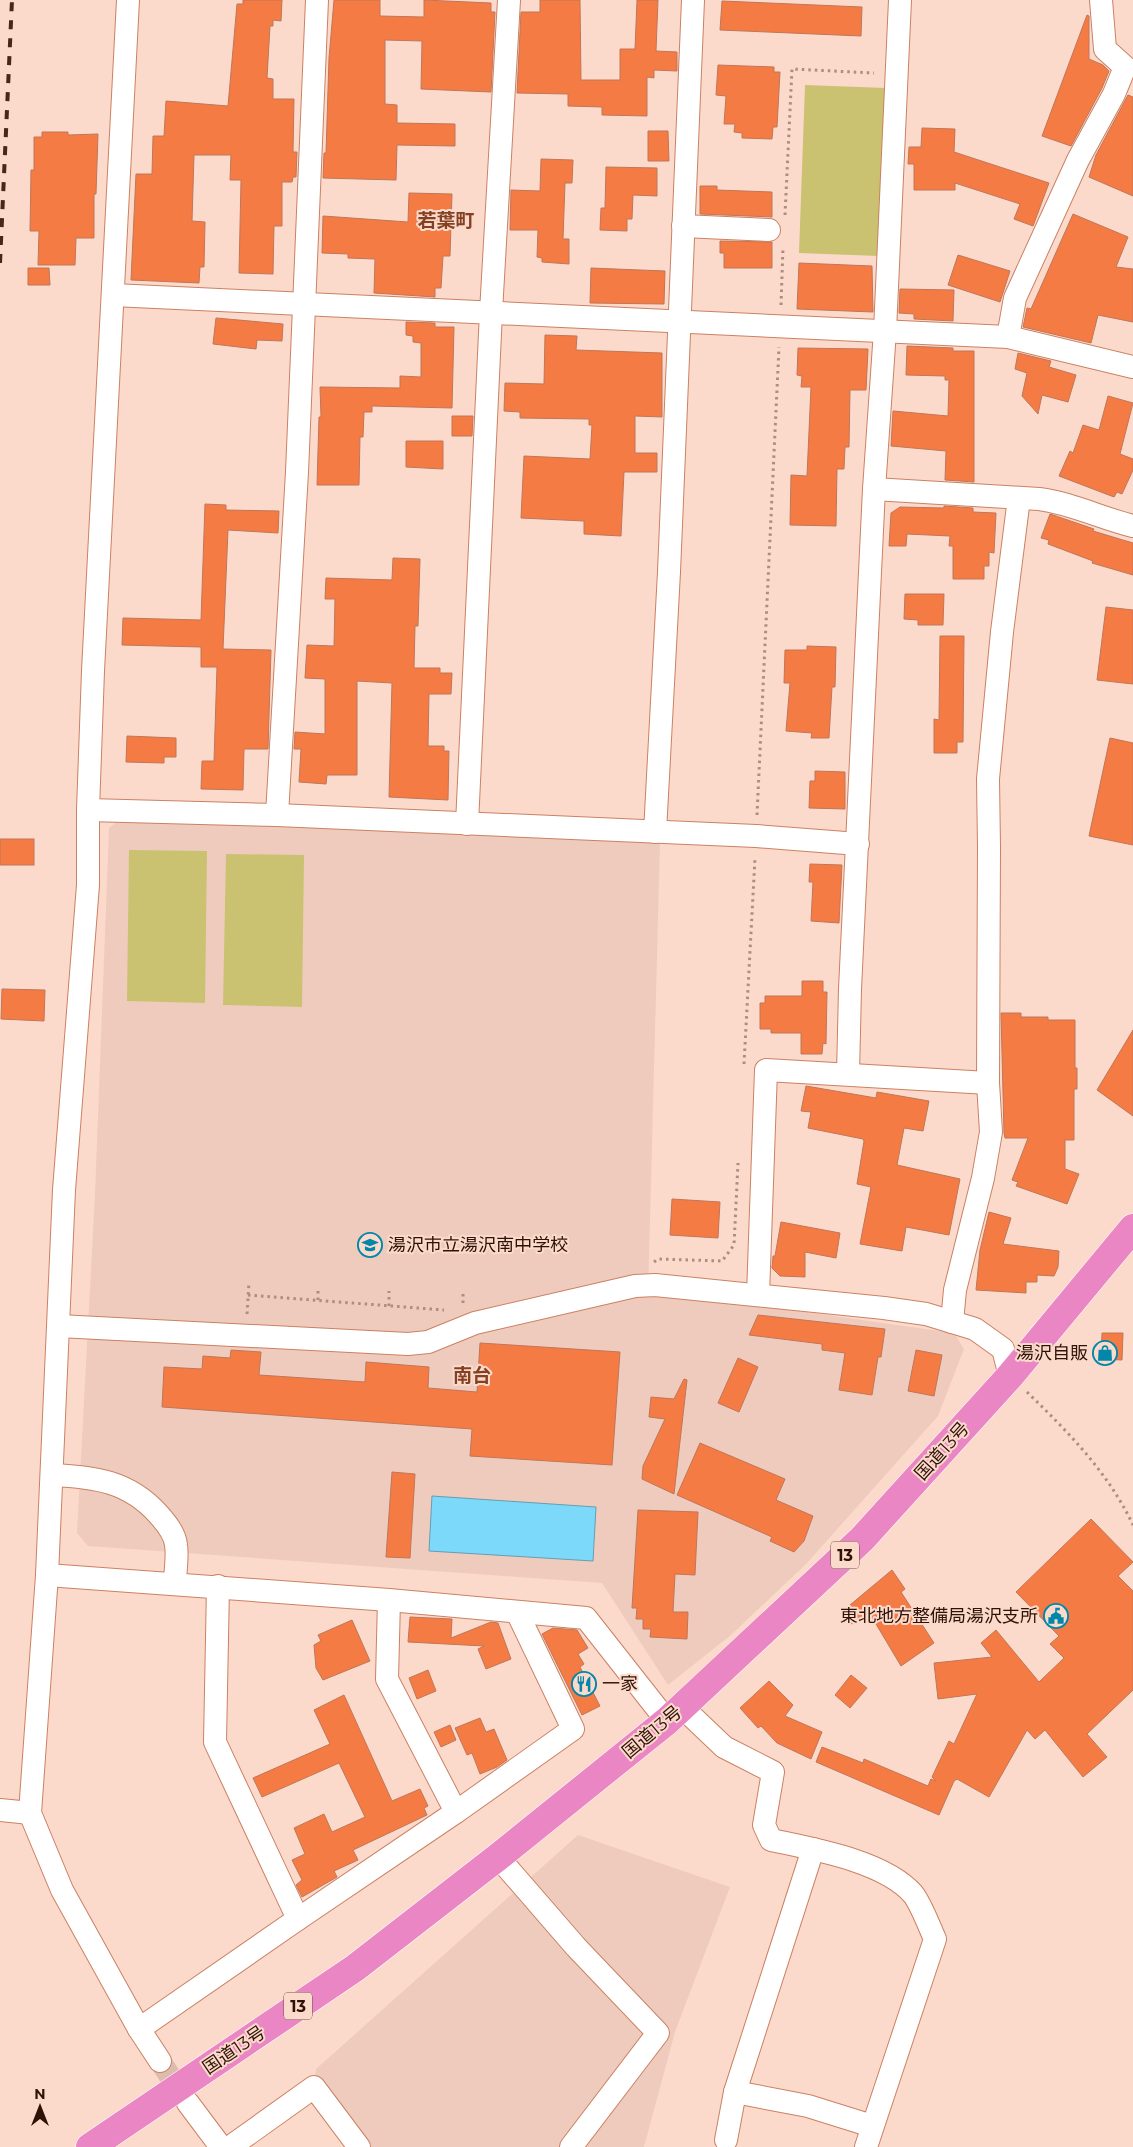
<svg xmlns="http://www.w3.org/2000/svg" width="1133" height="2147" font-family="Montserrat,'Noto Sans JP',sans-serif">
<rect width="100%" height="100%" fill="#fbdacc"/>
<g fill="#efcbbd">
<path d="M 122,818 L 660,842 L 648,1296 L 736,1302 L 954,1333 L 964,1349 L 938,1416 L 807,1563 L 731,1635 L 668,1685 L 602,1583 L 88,1546 L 77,1533 L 95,1194 L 109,828 Z"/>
<path d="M 578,1835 L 730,1887 L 675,2032 L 644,2147 L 359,2147 L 314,2087 L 316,2069 Z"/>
</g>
<g fill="#cac270">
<path d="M 805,85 L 886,88 L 879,256 L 799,253 Z"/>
<path d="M 129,850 L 207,851 L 205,1003 L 127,1001 Z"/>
<path d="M 226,854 L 304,855 L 302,1007 L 223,1005 Z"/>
</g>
<path fill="#7dd9fa" stroke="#669db1" d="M 432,1496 L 596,1507 L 593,1561 L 429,1551 Z"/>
<g fill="#f57b45" stroke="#c07657">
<path d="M 243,0 L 282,0 L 281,21 L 273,20 L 273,26 L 270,26 L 267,78 L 273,79 L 273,99 L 294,99 L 293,152 L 297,152 L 296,177 L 293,177 L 292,182 L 282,182 L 282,226 L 274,226 L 273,274 L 239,273 L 241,180 L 230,180 L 231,155 L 194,155 L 192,221 L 205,222 L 204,267 L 200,267 L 199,283 L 131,280 L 136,174 L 152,174 L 153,136 L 164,136 L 166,101 L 228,106 L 237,4 L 243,4 Z"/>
<path d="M 334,0 L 380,0 L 380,16 L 424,17 L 424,0 L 491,3 L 491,12 L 495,12 L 491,92 L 421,89 L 422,41 L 385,40 L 385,104 L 397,105 L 397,123 L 455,124 L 455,146 L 397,145 L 396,180 L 323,178 L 324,153 L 326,153 L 329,58 Z"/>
<path d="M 540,0 L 580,0 L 581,80 L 620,80 L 620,49 L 635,49 L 637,0 L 658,0 L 656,51 L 677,52 L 677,71 L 654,70 L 654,78 L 647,77 L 647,116 L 602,115 L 602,107 L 568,106 L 568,94 L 517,93 L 521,12 L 540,12 Z"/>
<path d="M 722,1 L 862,7 L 861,36 L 720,30 Z"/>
<path d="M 1087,15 L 1089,16 L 1089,59 L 1103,65 L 1109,71 L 1102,88 L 1071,146 L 1042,136 Z"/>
<path d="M 718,65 L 774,67 L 774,72 L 780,72 L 777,127 L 773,127 L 772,139 L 742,138 L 742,133 L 734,132 L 735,124 L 724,124 L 726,96 L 716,95 Z"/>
<path d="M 1128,95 L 1133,97 L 1133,196 L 1089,177 L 1096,155 Z"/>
<path d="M 922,128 L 955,129 L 954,152 L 1049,183 L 1033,226 L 1014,219 L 1020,204 L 955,183 L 955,190 L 914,190 L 914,164 L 908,164 L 909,147 L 921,147 Z"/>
<path d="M 648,131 L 668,131 L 669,161 L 648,161 Z"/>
<path d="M 42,132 L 68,132 L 68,135 L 98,134 L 96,194 L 94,194 L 94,238 L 76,238 L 75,265 L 38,265 L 39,231 L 30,231 L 31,170 L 34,170 L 34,137 L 42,137 Z"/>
<path d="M 541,159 L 573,160 L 572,183 L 565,183 L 563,239 L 569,239 L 569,264 L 542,262 L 542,258 L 537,257 L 538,230 L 510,230 L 511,190 L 540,191 Z"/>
<path d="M 606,167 L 657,168 L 657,196 L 633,195 L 632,219 L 627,219 L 627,231 L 600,230 L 601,208 L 605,208 Z"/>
<path d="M 700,186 L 717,186 L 717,190 L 772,192 L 772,217 L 700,214 Z"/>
<path d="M 409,193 L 452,194 L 450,256 L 443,256 L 441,288 L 435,288 L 435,297 L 374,293 L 375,259 L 348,258 L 348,254 L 322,253 L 323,216 L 408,222 Z"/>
<path d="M 1073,214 L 1128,237 L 1116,267 L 1133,269 L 1133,322 L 1098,315 L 1091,343 L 1023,327 L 1027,308 L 1031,309 Z"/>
<path d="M 720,241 L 772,242 L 772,268 L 724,268 L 724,253 L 720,253 Z"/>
<path d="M 958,255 L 1010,271 L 1000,302 L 948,285 Z"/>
<path d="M 799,263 L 872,266 L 873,312 L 797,309 Z"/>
<path d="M 28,268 L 49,268 L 50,285 L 28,285 Z"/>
<path d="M 591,268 L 665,271 L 664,304 L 590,303 Z"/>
<path d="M 900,289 L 954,290 L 953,321 L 914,319 L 914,314 L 899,313 Z"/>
<path d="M 216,318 L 283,324 L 282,341 L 257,340 L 256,349 L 213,344 Z"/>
<path d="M 406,322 L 435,323 L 435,327 L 454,327 L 452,408 L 372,406 L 372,412 L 364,412 L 363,437 L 360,437 L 359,485 L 317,485 L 319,417 L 321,417 L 320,387 L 400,388 L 400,376 L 421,377 L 421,343 L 413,342 L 413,336 L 406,335 Z"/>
<path d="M 545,335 L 577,336 L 576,350 L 662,353 L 662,417 L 635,416 L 635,453 L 657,453 L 657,472 L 624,472 L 621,536 L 584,534 L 584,521 L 521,518 L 524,456 L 590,459 L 592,425 L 589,425 L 589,419 L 520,418 L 520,412 L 504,411 L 505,383 L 544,384 Z"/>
<path d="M 907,346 L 953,348 L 953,351 L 974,351 L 974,482 L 945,480 L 946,451 L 891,446 L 893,411 L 948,416 L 949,380 L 945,380 L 945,376 L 906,375 Z"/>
<path d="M 798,348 L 868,349 L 866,390 L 850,390 L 849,447 L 845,447 L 844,469 L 837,469 L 836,526 L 790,525 L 791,475 L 807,476 L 811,387 L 801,387 L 802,376 L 797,375 Z"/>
<path d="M 1018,353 L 1051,361 L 1049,367 L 1076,375 L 1068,402 L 1042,395 L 1038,414 L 1022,396 L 1027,373 L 1015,369 Z"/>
<path d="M 1108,396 L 1133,403 L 1120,454 L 1133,459 L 1133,470 L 1122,494 L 1117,492 L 1114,497 L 1059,476 L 1070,451 L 1073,453 L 1083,425 L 1099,430 Z"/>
<path d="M 452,416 L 473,416 L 472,436 L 452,436 Z"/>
<path d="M 406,441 L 443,441 L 443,469 L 406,467 Z"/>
<path d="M 205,504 L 226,505 L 226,510 L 279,511 L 278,533 L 228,530 L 223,649 L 271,650 L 268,749 L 244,749 L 243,790 L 201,789 L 202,761 L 214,761 L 217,667 L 201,667 L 201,647 L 122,645 L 123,618 L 201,620 Z"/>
<path d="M 944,506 L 973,508 L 973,512 L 996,513 L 994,553 L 989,552 L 989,566 L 984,566 L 984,579 L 953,579 L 953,546 L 949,546 L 950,536 L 907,534 L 906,546 L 889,546 L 891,513 L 900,507 L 944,508 Z"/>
<path d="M 1050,514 L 1094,529 L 1093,531 L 1133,543 L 1133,575 L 1092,563 L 1093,561 L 1048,544 L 1049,540 L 1041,538 Z"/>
<path d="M 393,558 L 420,559 L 418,626 L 415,626 L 414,668 L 440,668 L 440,673 L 452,673 L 451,694 L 429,694 L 428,746 L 444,746 L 444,751 L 449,751 L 448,800 L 389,797 L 392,683 L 357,681 L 357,775 L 327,775 L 326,784 L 299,782 L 301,749 L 294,749 L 295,732 L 325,734 L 325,679 L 305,678 L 307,645 L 334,646 L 335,599 L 325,599 L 326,578 L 392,580 Z"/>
<path d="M 905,594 L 944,594 L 943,625 L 918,625 L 918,620 L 904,619 Z"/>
<path d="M 1106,607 L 1133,610 L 1133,684 L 1097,680 Z"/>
<path d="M 940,636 L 964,636 L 963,742 L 957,742 L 957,753 L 934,753 L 934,719 L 939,720 Z"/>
<path d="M 807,646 L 836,647 L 835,687 L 832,687 L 829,738 L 811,738 L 812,733 L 786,731 L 790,683 L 784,683 L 785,650 L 807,650 Z"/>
<path d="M 127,736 L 176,738 L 176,757 L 164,757 L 164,763 L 126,762 Z"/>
<path d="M 1110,738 L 1133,743 L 1133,845 L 1089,836 Z"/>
<path d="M 815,771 L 845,772 L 845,809 L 809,808 L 810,781 L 815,781 Z"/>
<rect x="0" y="839" width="34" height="26"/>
<path d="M 810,864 L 842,865 L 839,923 L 811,921 L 813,882 L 809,882 Z"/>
<path d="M 802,981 L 823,981 L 823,992 L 827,992 L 826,1044 L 823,1043 L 822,1054 L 801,1054 L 801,1033 L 771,1033 L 771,1029 L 760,1029 L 760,1003 L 765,1003 L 765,996 L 802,996 Z"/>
<path d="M 2,989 L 45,990 L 44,1021 L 1,1019 Z"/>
<path d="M 1001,1013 L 1021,1013 L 1021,1017 L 1048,1017 L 1048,1020 L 1075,1020 L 1075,1068 L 1077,1068 L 1077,1089 L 1074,1089 L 1074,1140 L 1065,1140 L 1065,1169 L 1079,1174 L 1067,1204 L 1016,1186 L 1018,1182 L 1012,1180 L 1028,1138 L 1005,1138 L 1004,1133 Z"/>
<path d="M 1133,1030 L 1133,1116 L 1097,1090 Z"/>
<path d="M 806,1086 L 876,1098 L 877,1092 L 929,1101 L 923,1131 L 904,1128 L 897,1165 L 960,1179 L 949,1235 L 906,1227 L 902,1251 L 860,1244 L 871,1187 L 857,1184 L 864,1141 L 863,1139 L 808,1128 L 811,1112 L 801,1111 Z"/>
<path d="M 672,1199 L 720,1202 L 718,1238 L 670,1235 Z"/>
<path d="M 989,1212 L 1011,1218 L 1003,1244 L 1059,1251 L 1058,1267 L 1054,1276 L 1037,1275 L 1037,1282 L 1026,1282 L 1026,1293 L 976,1290 L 980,1250 Z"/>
<path d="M 781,1222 L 840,1233 L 836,1258 L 805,1252 L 805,1277 L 780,1276 L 772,1268 L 773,1256 L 775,1256 Z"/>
<path d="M 758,1315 L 885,1329 L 881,1357 L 878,1357 L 872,1395 L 839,1390 L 845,1353 L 822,1350 L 822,1344 L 749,1335 Z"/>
<path d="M 1102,1333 L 1123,1333 L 1122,1360 L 1101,1359 Z"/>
<path d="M 480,1343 L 620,1352 L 612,1465 L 470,1456 L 472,1429 L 162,1407 L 164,1367 L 202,1369 L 203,1356 L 230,1358 L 231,1350 L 261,1352 L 259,1375 L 365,1382 L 366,1362 L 429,1367 L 428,1388 L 477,1392 Z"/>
<path d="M 916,1350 L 942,1355 L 934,1396 L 908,1391 Z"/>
<path d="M 738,1358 L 758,1367 L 739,1412 L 718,1403 Z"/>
<path d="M 684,1379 L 687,1380 L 674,1494 L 642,1479 L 643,1466 L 665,1419 L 649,1417 L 651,1397 L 674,1399 Z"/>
<path d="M 700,1443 L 785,1479 L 776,1500 L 813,1516 L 804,1541 L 794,1552 L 770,1541 L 772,1537 L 677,1495 Z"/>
<path d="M 392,1472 L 415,1474 L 410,1558 L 386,1557 Z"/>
<path d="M 638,1510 L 698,1512 L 695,1575 L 675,1574 L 673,1612 L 688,1612 L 687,1639 L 650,1637 L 651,1629 L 643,1629 L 643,1619 L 636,1619 L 637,1608 L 632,1608 Z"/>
<path d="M 1091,1519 L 1133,1562 L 1118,1576 L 1133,1591 L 1133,1690 L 1087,1734 L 1107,1757 L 1083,1777 L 1045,1730 L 1035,1739 L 1027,1730 L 989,1797 L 957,1779 L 954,1781 L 939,1815 L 816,1762 L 822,1747 L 863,1763 L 864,1759 L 928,1786 L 931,1779 L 936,1781 L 932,1777 L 949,1741 L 954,1744 L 977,1694 L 938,1699 L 934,1663 L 992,1657 L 981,1643 L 996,1630 L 1039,1682 L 1064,1658 L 1050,1644 L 1059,1636 L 1016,1592 Z"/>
<path d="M 892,1570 L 905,1589 L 901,1592 L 934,1643 L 901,1666 L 870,1614 L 851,1624 L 844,1610 Z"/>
<path d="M 410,1617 L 452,1619 L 451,1638 L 491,1622 L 498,1623 L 511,1659 L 486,1669 L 478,1649 L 484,1646 L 408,1642 Z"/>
<path d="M 352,1620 L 370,1661 L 323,1680 L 316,1668 L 314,1645 L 321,1641 L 318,1635 Z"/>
<path d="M 553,1628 L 577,1630 L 588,1648 L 578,1654 L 584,1664 L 580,1667 L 600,1706 L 582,1715 L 542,1634 Z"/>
<path d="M 428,1670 L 436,1691 L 417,1699 L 409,1678 Z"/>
<path d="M 851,1675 L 867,1688 L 850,1708 L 835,1695 Z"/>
<path d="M 769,1681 L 793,1705 L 785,1716 L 822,1732 L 811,1759 L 777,1743 L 761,1726 L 758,1728 L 740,1708 Z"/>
<path d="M 344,1695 L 392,1801 L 420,1789 L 428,1806 L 424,1808 L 427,1815 L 353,1850 L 358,1860 L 334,1871 L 337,1877 L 302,1897 L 296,1885 L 302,1880 L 292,1860 L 305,1854 L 294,1828 L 324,1814 L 332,1832 L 365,1817 L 339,1763 L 262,1797 L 253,1778 L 330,1744 L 314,1710 Z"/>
<path d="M 480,1718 L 486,1732 L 494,1729 L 507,1760 L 497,1767 L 480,1774 L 472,1753 L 467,1755 L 455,1728 Z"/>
<path d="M 450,1725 L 456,1740 L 441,1747 L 434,1732 Z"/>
</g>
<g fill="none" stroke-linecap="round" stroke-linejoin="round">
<path stroke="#dcbcae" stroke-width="22" stroke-dasharray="22 11" stroke-linecap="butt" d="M 160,2061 L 187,2102"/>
<defs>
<g id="minor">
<path d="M 128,0 L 93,671 L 88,810 L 88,885 L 64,1190 L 47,1575 L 30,1813 L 62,1890 L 139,2029 L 160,2061"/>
<path d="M 683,226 L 769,230"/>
<path d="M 113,295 L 1008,337 L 1133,367"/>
<path d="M 1008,337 L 1015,298 L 1078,160 L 1114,94 L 1125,67 L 1105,49 L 1101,0"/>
<path d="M 874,489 L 1039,499 C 1071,503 1101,518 1133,526"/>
<path d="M 88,810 L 277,815 L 756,836 L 858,844"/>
<path d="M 277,815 L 297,472 L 317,0"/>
<path d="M 467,824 L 491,312 L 509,0"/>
<path d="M 655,832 L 669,572 L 693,0"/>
<path d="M 848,1074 L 850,989 L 874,489 L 885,331 L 900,0"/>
<path d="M 758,1295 L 766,1070 L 988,1083"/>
<path d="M 952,1322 L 955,1290 L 983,1178 L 991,1132 L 988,1083 L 989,847 L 988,779 L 1002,632 L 1019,498"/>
<path d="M 59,1326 L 408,1344 L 428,1342 L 475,1323 L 635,1286 L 655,1285 L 884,1308 L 926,1314 L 975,1329 L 1003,1349 L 1010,1376"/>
<path d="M 52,1475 C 95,1477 129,1481 159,1515 C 167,1524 175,1534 176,1545 C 178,1557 175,1571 175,1583"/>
<path d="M 47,1575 L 389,1600 L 586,1618 L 667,1721"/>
<path d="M 218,1586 L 215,1742 L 298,1919"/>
<path d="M 682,1707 L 724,1747 L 773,1772 L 764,1825 L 771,1840 C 813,1849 884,1861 913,1894 C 921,1904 929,1926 935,1939 L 866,2147"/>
<path d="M 0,1810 L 30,1813"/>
<path d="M 456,1812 L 573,1729 L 517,1612"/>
<path d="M 498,1857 L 576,1947 L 658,2033 L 571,2147"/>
<path d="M 139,2029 L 298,1919 L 456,1812 L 387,1679 L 389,1600"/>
<path d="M 735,2092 L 808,2106 L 872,2126"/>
<path d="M 188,2103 L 221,2147"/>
<path d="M 726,2140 L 735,2092 L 813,1849"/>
<path d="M 230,2147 L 314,2087 L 359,2147"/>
</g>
<path id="highway" d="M 90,2147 L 355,1968 L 498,1857 L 667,1721 L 862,1539 L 1010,1376 L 1133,1228"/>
</defs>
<use href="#minor" stroke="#cb8162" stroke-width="24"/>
<use href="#highway" stroke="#fff" stroke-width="29"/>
<g stroke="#ad8d80" stroke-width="3" stroke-dasharray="2.5 4" stroke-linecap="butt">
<path d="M 785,215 L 792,69 L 874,73"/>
<path d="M 781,305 L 783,247"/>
<path d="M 757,815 L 779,347"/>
<path d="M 744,1064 L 755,858"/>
<path d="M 654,1262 L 658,1259 L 722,1261 L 734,1245 L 738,1163"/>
<path d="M 463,1294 L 463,1306"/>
<path d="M 248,1295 L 444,1310"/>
<path d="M 318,1300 L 318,1288"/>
<path d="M 389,1306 L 389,1291"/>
<path d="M 247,1314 L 249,1282"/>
<path d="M 1027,1392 C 1068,1432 1108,1472 1133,1525"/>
</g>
<use href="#minor" stroke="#fff" stroke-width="22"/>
<use href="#highway" stroke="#ea86c4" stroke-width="28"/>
<path stroke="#45271b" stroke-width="4" stroke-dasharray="9 9" stroke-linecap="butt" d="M 0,263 L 12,0"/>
</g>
<defs>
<symbol id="school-ring" viewBox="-11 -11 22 22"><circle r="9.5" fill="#fbdacc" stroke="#0187a9" stroke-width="1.5"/><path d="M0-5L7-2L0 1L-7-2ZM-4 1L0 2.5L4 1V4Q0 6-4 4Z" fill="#0187a9"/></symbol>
<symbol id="shop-ring" viewBox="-11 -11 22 22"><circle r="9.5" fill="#fbdacc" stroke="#0187a9" stroke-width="1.5"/><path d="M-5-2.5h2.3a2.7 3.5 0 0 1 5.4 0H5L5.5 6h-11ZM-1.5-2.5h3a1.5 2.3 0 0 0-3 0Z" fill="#0187a9"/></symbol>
<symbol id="civic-ring" viewBox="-11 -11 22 22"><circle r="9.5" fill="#fbdacc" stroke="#0187a9" stroke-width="1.5"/><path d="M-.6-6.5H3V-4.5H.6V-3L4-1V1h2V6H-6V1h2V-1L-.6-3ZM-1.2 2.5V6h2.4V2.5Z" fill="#0187a9"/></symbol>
<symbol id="restaurant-ring" viewBox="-11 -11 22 22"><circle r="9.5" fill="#fbdacc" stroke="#0187a9" stroke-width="1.5"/><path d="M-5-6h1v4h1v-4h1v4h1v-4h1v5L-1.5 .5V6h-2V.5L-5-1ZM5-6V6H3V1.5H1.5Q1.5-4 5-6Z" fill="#0187a9"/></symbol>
</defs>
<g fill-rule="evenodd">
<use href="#school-ring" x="356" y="1231" width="28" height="28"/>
<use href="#shop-ring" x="1091" y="1339" width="28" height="28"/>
<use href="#civic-ring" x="1042" y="1602" width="28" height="28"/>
<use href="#restaurant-ring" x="570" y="1670" width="28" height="28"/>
</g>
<g text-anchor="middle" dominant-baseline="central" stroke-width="4" stroke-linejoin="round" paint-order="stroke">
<g fill="#fbdacc" stroke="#6c4e41" stroke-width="1">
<rect x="831" y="1541.5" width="28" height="27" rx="4"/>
<rect x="284" y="1992.5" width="28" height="27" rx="4"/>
</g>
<g font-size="16" font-weight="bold" fill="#2f1206">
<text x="845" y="1555">13</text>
<text x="298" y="2006">13</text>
</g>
<g font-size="18" fill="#2f1206" stroke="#fbdacc" text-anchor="start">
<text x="388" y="1245">湯沢市立湯沢南中学校</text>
<text x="1088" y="1353" text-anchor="end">湯沢自販</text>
<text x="1038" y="1616" text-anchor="end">東北地方整備局湯沢支所</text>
<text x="602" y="1684">一家</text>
</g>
<g font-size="18" fill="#2f1206" stroke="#fbdacc">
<text transform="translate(942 1451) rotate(-48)">国道13号</text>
<text transform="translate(652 1732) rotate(-40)">国道13号</text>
<text transform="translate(234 2050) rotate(-34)">国道13号</text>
</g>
<g font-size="19" font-weight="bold" fill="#844022" stroke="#fbdacc">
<text x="446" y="220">若葉町</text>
<text x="472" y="1375">南台</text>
</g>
</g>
<g transform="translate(40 2107)" stroke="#fbdacc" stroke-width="4" paint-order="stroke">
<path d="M0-4L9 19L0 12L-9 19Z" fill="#2f1206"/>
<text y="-8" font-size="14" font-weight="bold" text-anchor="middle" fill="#2f1206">N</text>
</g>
</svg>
